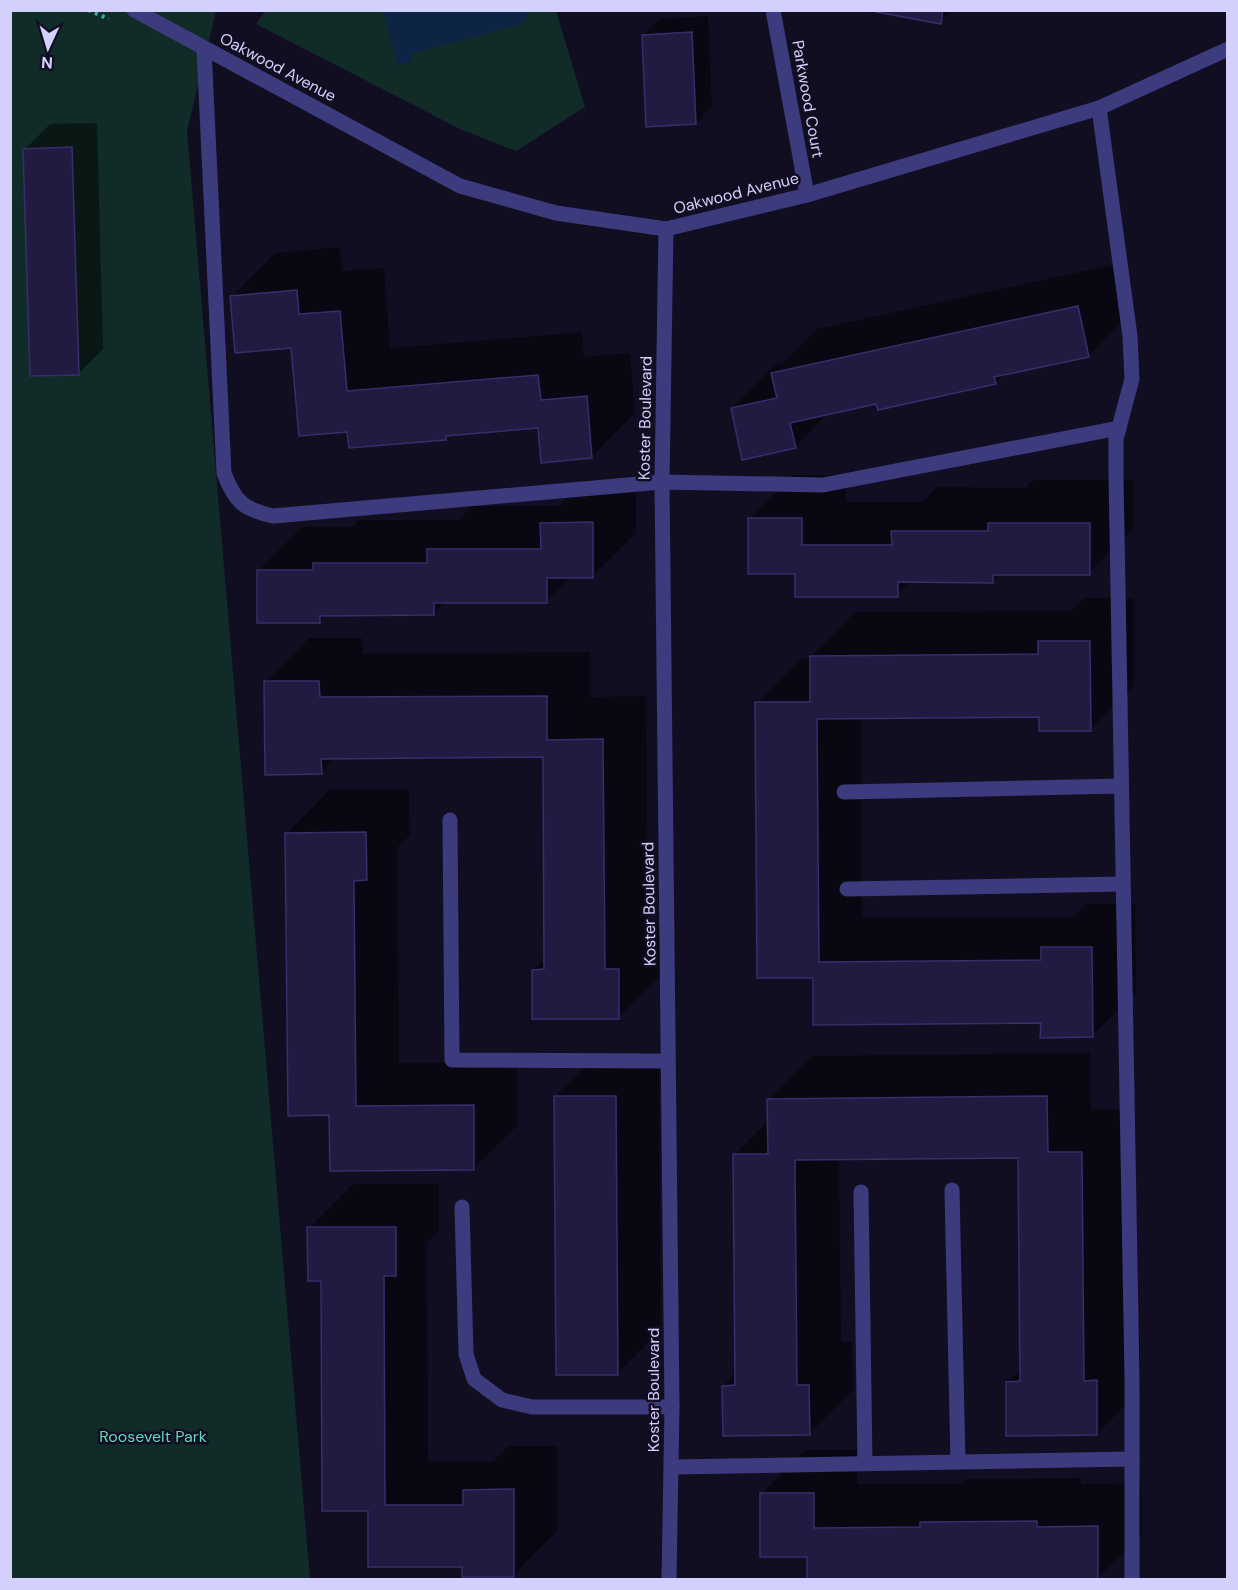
<svg xmlns="http://www.w3.org/2000/svg" width="1238" height="1590" font-family="'DM Sans',sans-serif">
<rect width="100%" height="100%" fill="#110e21"/>
<g fill="#112b29">
<path d="M 266,10 L 556,11 L 585,107 L 516,151 L 462,130 L 256,24 Z"/>
<path d="M 11,11 L 216,11 L 187,131 L 310,1579 L 11,1580 Z"/>
</g>
<path fill="#0e2445" d="M 526,10 L 528,15 L 521,24 L 410,54 L 412,61 L 398,65 L 383,11 Z"/>
<g fill="#0007">
<path d="M 874,10 L 952,10 L 940,22 Z"/>
<path d="M 708,16 L 712,106 L 696,123 L 643,35 L 660,19 Z"/>
<path d="M 97,123 L 103,349 L 78,374 L 25,149 L 50,124 Z"/>
<path d="M 340,247 L 342,271 L 384,268 L 390,348 L 582,332 L 584,357 L 630,353 L 635,413 L 592,457 L 539,427 L 449,434 L 445,438 L 349,430 L 293,346 L 232,297 L 275,253 Z"/>
<path d="M 1121,263 L 1132,312 L 1088,356 L 1005,373 L 995,383 L 877,403 L 828,413 L 795,447 L 732,408 L 776,364 L 783,363 L 817,329 Z"/>
<path d="M 793,475 L 845,475 L 846,502 L 922,502 L 937,487 L 1025,488 L 1033,480 L 1133,480 L 1133,529 L 1089,573 L 1000,573 L 993,581 L 912,581 L 897,595 L 796,572 L 750,519 Z"/>
<path d="M 636,479 L 636,533 L 593,576 L 571,577 L 546,601 L 446,601 L 433,614 L 327,614 L 320,621 L 258,571 L 302,527 L 352,527 L 359,520 L 459,520 L 472,506 L 559,506 L 585,480 Z"/>
<path d="M 1084,598 L 1134,598 L 1134,685 L 1091,729 L 1041,716 L 861,717 L 862,918 L 1073,917 L 1086,904 L 1135,904 L 1136,992 L 1092,1036 L 1042,1022 L 814,977 L 757,703 L 801,659 L 812,659 L 812,656 L 855,612 L 1071,611 Z"/>
<path d="M 309,638 L 362,638 L 363,654 L 590,652 L 590,697 L 646,696 L 648,926 L 662,926 L 663,974 L 619,1017 L 533,970 L 546,958 L 544,755 L 336,757 L 321,772 L 266,682 Z"/>
<path d="M 330,789 L 409,789 L 410,835 L 397,848 L 399,1063 L 517,1062 L 518,1125 L 474,1168 L 331,1114 L 287,833 Z"/>
<path d="M 599,1053 L 659,1053 L 661,1330 L 618,1373 L 555,1097 Z"/>
<path d="M 1090,1053 L 1091,1109 L 1125,1109 L 1127,1338 L 1140,1337 L 1140,1390 L 1097,1434 L 1008,1382 L 1022,1368 L 1020,1156 L 839,1158 L 841,1342 L 852,1342 L 853,1390 L 809,1434 L 723,1386 L 736,1373 L 734,1155 L 769,1120 L 769,1099 L 812,1056 Z"/>
<path d="M 353,1184 L 439,1184 L 439,1231 L 427,1243 L 428,1461 L 493,1462 L 508,1446 L 557,1446 L 557,1531 L 514,1575 L 464,1565 L 369,1510 L 323,1279 L 309,1228 Z"/>
<path d="M 805,1450 L 857,1450 L 857,1484 L 961,1484 L 965,1479 L 1081,1478 L 1081,1484 L 1141,1483 L 1142,1534 L 1098,1578 L 808,1555 L 761,1494 Z"/>
</g>
<g fill="#221b41" stroke="#392d6c" stroke-width="1.5">
<path d="M 866,10 L 943,10 L 941,24 Z"/>
<path d="M 692,32 L 696,124 L 646,127 L 642,35 Z"/>
<path d="M 72,147 L 79,375 L 30,376 L 23,149 Z"/>
<path d="M 297,290 L 299,314 L 340,311 L 347,391 L 538,375 L 541,400 L 587,396 L 592,458 L 541,463 L 538,428 L 446,436 L 446,440 L 349,448 L 347,432 L 299,436 L 291,348 L 235,353 L 230,296 Z"/>
<path d="M 1078,306 L 1089,357 L 994,377 L 996,384 L 878,410 L 876,404 L 790,423 L 796,448 L 742,460 L 731,408 L 777,398 L 771,373 Z"/>
<path d="M 748,518 L 802,518 L 802,545 L 892,545 L 891,531 L 988,531 L 988,523 L 1090,523 L 1090,575 L 993,575 L 993,583 L 898,582 L 898,597 L 795,597 L 795,574 L 748,574 Z"/>
<path d="M 593,522 L 593,578 L 547,578 L 547,603 L 434,603 L 434,615 L 320,616 L 320,623 L 257,623 L 257,570 L 313,570 L 313,563 L 427,563 L 427,549 L 541,549 L 540,523 Z"/>
<path d="M 1038,641 L 1090,641 L 1091,731 L 1039,731 L 1039,717 L 817,719 L 819,962 L 1041,960 L 1041,947 L 1092,947 L 1093,1037 L 1040,1038 L 1041,1023 L 813,1025 L 813,978 L 757,978 L 755,702 L 810,702 L 810,656 L 1038,654 Z"/>
<path d="M 264,681 L 319,681 L 320,697 L 547,696 L 547,740 L 603,739 L 605,969 L 619,969 L 619,1019 L 532,1019 L 532,970 L 544,969 L 543,757 L 321,759 L 322,774 L 265,775 Z"/>
<path d="M 366,832 L 367,880 L 354,881 L 356,1106 L 474,1105 L 474,1170 L 330,1171 L 329,1115 L 288,1116 L 285,833 Z"/>
<path d="M 554,1096 L 616,1096 L 618,1375 L 556,1375 Z"/>
<path d="M 1047,1096 L 1048,1152 L 1082,1152 L 1084,1381 L 1097,1380 L 1097,1435 L 1006,1436 L 1006,1382 L 1020,1381 L 1018,1158 L 795,1160 L 797,1385 L 809,1385 L 810,1435 L 723,1436 L 722,1386 L 735,1385 L 733,1154 L 768,1154 L 767,1099 Z"/>
<path d="M 307,1227 L 396,1227 L 396,1276 L 384,1276 L 385,1505 L 463,1505 L 463,1490 L 514,1489 L 514,1577 L 462,1577 L 462,1567 L 368,1567 L 368,1511 L 322,1511 L 321,1281 L 308,1281 Z"/>
<path d="M 760,1493 L 814,1493 L 814,1528 L 920,1527 L 920,1522 L 1037,1521 L 1037,1527 L 1098,1526 L 1098,1579 L 807,1580 L 807,1557 L 760,1557 Z"/>
</g>
<g fill="none" stroke-linecap="round" stroke-linejoin="round">
<path stroke="#32afa6" stroke-width="4" stroke-dasharray="3 4.5" stroke-linecap="butt" d="M 88,10 L 109,19"/>
<g stroke="#3c3b7e" stroke-width="15">
<path d="M 134,10 L 460,186 L 556,213 L 666,229 L 807,195 L 1099,108 L 1228,49"/>
<path d="M 773,10 L 807,195"/>
<path d="M 204,48 L 224,473 C 235,502 243,509 273,516 L 662,482 L 823,485 L 1119,428"/>
<path d="M 1099,108 L 1130,336 L 1132,379 L 1116,439 L 1116,475 L 1132,1378 L 1132,1580"/>
<path d="M 666,229 L 662,482 L 672,1407 L 669,1580"/>
<path d="M 844,792 L 1121,786"/>
<path d="M 450,820 L 452,1060 L 668,1061"/>
<path d="M 847,889 L 1123,884"/>
<path d="M 952,1190 L 958,1462"/>
<path d="M 861,1192 L 865,1463"/>
<path d="M 462,1207 L 466,1354 L 474,1379 L 502,1400 L 532,1407 L 672,1407"/>
<path d="M 672,1467 L 1132,1459"/>
</g>
</g>
<g text-anchor="middle" dominant-baseline="central" stroke-width="5" stroke-linejoin="round" paint-order="stroke">
<g font-size="16" fill="#d4d0fd" stroke="#110e21">
<text transform="translate(278 67) rotate(28)">Oakwood Avenue</text>
<text transform="translate(808 99) rotate(80)">Parkwood Court</text>
<text transform="translate(736 193) rotate(-14)">Oakwood Avenue</text>
<text transform="translate(645 418) rotate(-89)">Koster Boulevard</text>
<text transform="translate(649 904) rotate(-91)">Koster Boulevard</text>
<text transform="translate(653 1390) rotate(-90)">Koster Boulevard</text>
</g>
<g font-size="16" fill="#5edbba" stroke="#110e21">
<text x="153" y="1436">Roosevelt Park</text>
</g>
</g>
<rect width="1238" height="1590" fill="none" stroke="#d4d0fd" stroke-width="24"/>
<g transform="translate(48 48) rotate(184)" stroke="#110e21" stroke-width="4.5" paint-order="stroke">
<path d="M0-4.5L10 22L0 15L-10 22Z" fill="#d4d0fd"/>
<text y="-9" font-size="16" font-weight="bold" text-anchor="middle" fill="#d4d0fd">N</text>
</g>
</svg>
